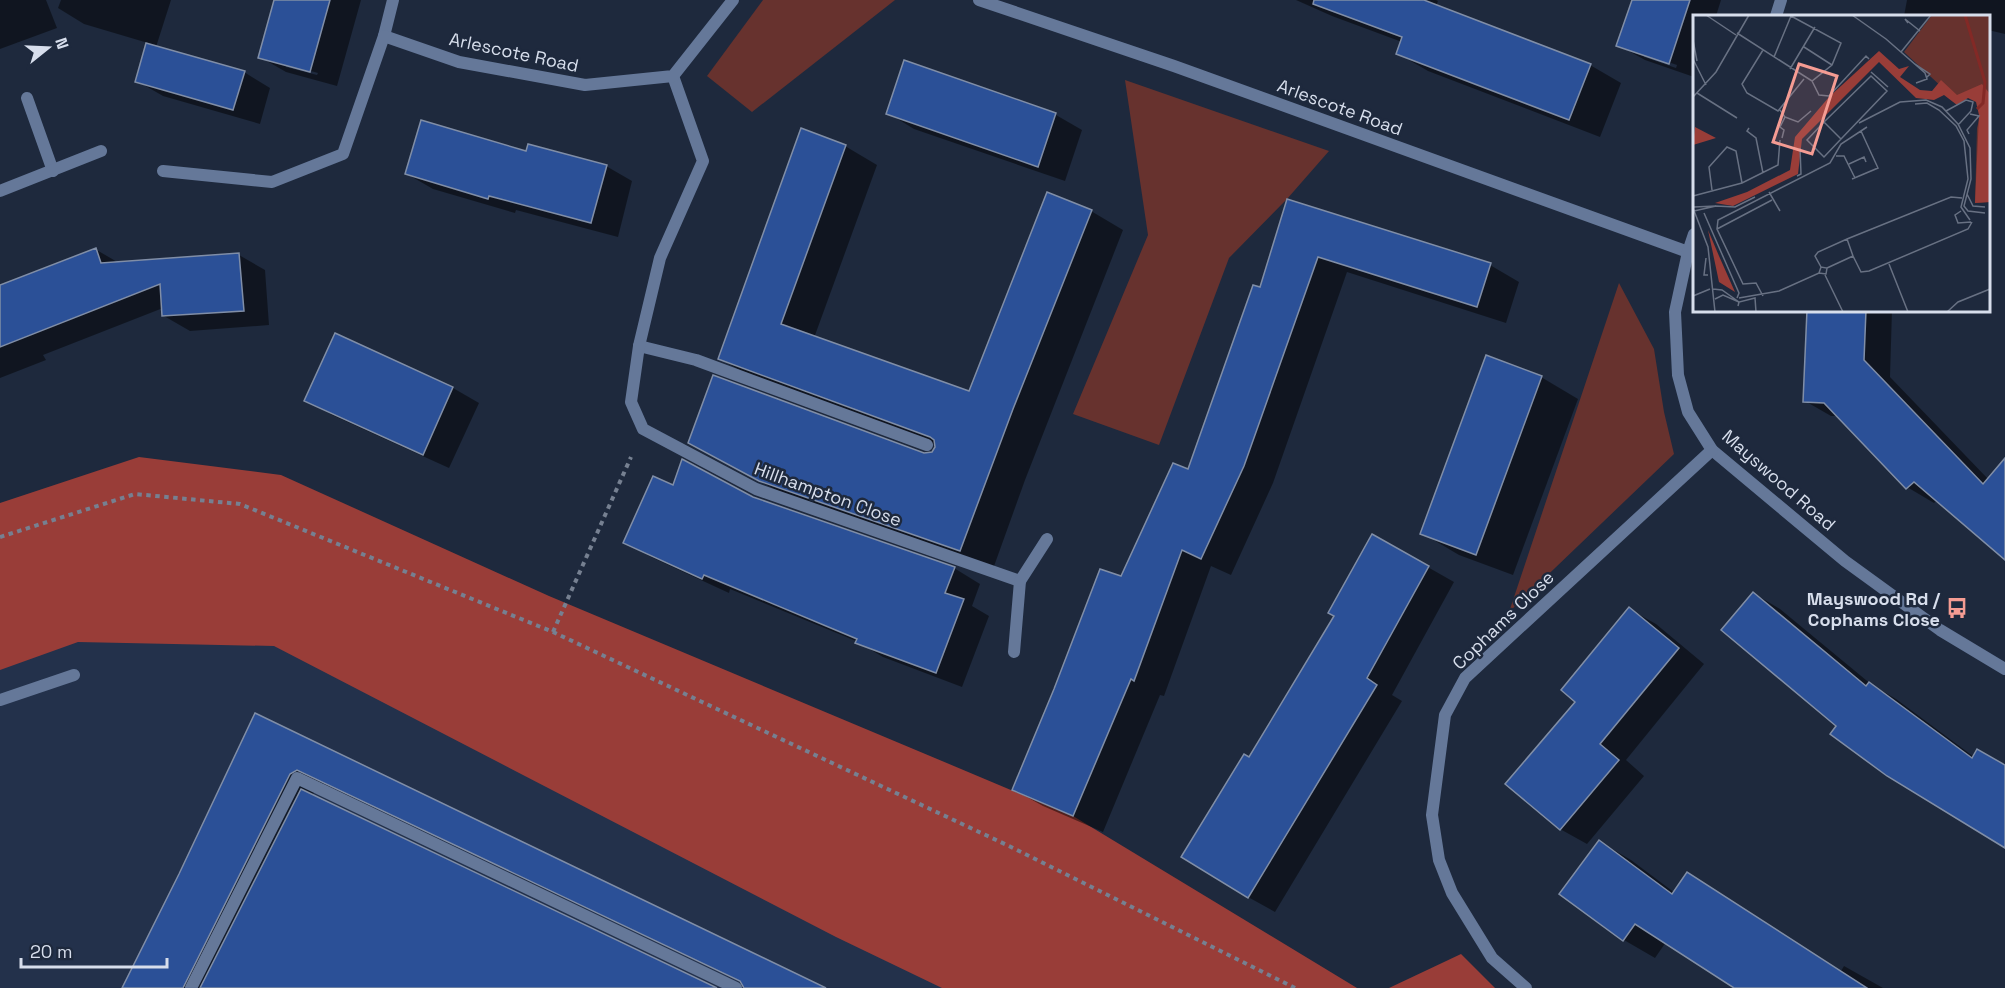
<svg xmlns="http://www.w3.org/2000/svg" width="2005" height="988" font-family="'Space Grotesk',sans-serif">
<rect width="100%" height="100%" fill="#1e293d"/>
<path fill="#23314b" d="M 0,545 L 1280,988 L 0,988 Z"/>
<g fill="#67322e">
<path d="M 763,0 L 895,0 L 752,112 L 707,76 Z"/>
<path d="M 1125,80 L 1329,151 L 1287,199 L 1229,258 L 1159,445 L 1073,414 L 1148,235 Z"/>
<path d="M 1619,283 L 1654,349 L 1664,412 L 1674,454 L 1509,612 Z"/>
</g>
<g fill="#993d38">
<path d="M 139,457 L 281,475 L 549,596 L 1073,816 L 1357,988 L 942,988 L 836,937 L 274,646 L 78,642 L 0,670 L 0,503 Z"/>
<path d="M 1461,954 L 1495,988 L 1389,988 Z"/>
</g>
<g fill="#0007" fill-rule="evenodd">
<path d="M 0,0 L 46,0 L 57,28 L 0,49 Z"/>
<path d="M 61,0 L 171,0 L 156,47 L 244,72 L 270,88 L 260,124 L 163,96 L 137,81 L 148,43 L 84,24 L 58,8 Z"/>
<path d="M 276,0 L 361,0 L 337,86 L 286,72 L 260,57 ZM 286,64 L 318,73 L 317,75 L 286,67 Z"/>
<path d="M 1296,0 L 1436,0 L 1438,1 L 1436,6 L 1590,65 L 1621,83 L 1600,137 L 1428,71 L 1397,53 L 1402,42 L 1332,16 Z"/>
<path d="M 1633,0 L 1721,0 L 1716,16 L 1694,16 L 1694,77 L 1645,60 L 1618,45 ZM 1644,54 L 1677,65 L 1676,68 L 1644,57 Z"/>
<path d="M 1907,0 L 2005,0 L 2005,34 L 1988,30 L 1988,16 L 1904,16 Z"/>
<path d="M 905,62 L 1056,115 L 1082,130 L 1065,181 L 914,129 L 888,113 Z"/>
<path d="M 845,146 L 877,165 L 814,338 L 970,393 L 1091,211 L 1123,230 L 1025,480 L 993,569 L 793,499 L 689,443 L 924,454 L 933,453 L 936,445 L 752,377 L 720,359 Z"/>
<path d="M 527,153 L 606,166 L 632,181 L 618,237 L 516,210 L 515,213 L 433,189 L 407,174 Z"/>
<path d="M 1288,201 L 1490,265 L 1519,282 L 1506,323 L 1347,272 L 1273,483 L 1231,575 L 1211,566 L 1164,696 L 1160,695 L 1103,832 L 1043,806 L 1014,790 L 1121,578 L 1189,471 L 1261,289 Z"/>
<path d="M 95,249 L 119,263 L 239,255 L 265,270 L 269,325 L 190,331 L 164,316 L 163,308 L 43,355 L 46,360 L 0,378 L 0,291 Z"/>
<path d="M 1808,310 L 1892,310 L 1890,377 L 1989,480 L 2005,477 L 2005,558 L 1937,500 L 1934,503 L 1907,487 L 1839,416 L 1831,416 L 1805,401 Z"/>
<path d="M 336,335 L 453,388 L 479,403 L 449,468 L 332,415 L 306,400 Z"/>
<path d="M 1541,377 L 1578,399 L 1513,575 L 1459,555 L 1422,533 Z"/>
<path d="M 753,498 L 954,568 L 980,584 L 972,606 L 989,616 L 962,687 L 883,657 L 856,641 L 730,589 L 729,593 L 651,557 L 625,542 Z"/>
<path d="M 1373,536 L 1454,582 L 1392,695 L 1402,701 L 1275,912 L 1248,897 L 1250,759 L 1336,616 Z"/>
<path d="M 1753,593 L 1780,609 L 1872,685 L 1896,699 L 1974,757 L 2005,766 L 2005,846 L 1838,725 Z"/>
<path d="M 1629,609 L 1656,624 L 1704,664 L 1626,760 L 1644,776 L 1587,844 L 1560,829 L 1577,702 Z"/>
<path d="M 256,715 L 823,988 L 746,988 L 743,983 L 324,784 L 316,789 L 312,796 L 713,988 L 123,988 L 181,875 Z"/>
<path d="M 1600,842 L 1631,860 L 1675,893 L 1687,874 L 1841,971 L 1844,966 L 1883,988 L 1737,988 L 1666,942 L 1655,958 L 1624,940 Z"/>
</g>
<g fill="#2b5097" stroke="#808ea7" stroke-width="1.5">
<path d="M 274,0 L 330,0 L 310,72 L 258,58 Z"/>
<path d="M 1314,0 L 1424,0 L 1591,64 L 1569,120 L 1396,54 L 1402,37 L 1313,4 Z"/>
<path d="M 1632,0 L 1690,0 L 1669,64 L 1616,46 Z"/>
<path d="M 146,43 L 245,71 L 233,110 L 135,82 Z"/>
<path d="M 904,60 L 1056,113 L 1038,167 L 886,114 Z"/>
<path d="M 421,120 L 526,151 L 528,144 L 607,165 L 591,223 L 489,196 L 488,199 L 405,174 Z"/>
<path d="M 801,128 L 846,145 L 781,324 L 969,391 L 1047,192 L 1092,210 L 1013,409 L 960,551 L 759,481 L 688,443 L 713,375 L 924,453 L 932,452 L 935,447 L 934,440 L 930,437 L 718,359 Z"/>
<path d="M 1287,199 L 1491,263 L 1477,307 L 1318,257 L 1244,466 L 1201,559 L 1182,550 L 1134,681 L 1131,679 L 1073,816 L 1012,790 L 1054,689 L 1100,569 L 1121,576 L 1173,463 L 1188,469 L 1253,285 L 1260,287 Z"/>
<path d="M 96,248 L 101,263 L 239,253 L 244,311 L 162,316 L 160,284 L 0,347 L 0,285 Z"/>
<path d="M 1807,310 L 1866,310 L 1864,360 L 1983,484 L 2005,458 L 2005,560 L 1914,482 L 1906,489 L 1824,403 L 1803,402 Z"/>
<path d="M 335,333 L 453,387 L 423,455 L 304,401 Z"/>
<path d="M 1486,355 L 1542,376 L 1476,555 L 1420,534 Z"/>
<path d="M 682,459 L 753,497 L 955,567 L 945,593 L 964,599 L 936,673 L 855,643 L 857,639 L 704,575 L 702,579 L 623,543 L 653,476 L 673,485 Z"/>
<path d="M 1372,534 L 1429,566 L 1367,678 L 1377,685 L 1248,898 L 1181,857 L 1244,754 L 1249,757 L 1334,616 L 1328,613 Z"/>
<path d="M 1753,592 L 1866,686 L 1869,682 L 1972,758 L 1977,749 L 2005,765 L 2005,848 L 1887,776 L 1830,734 L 1836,726 L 1721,630 Z"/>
<path d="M 1629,607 L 1679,648 L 1600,744 L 1619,760 L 1560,830 L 1505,784 L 1575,702 L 1561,690 Z"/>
<path d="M 255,713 L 826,988 L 744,988 L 740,981 L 297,770 L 290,774 L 183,988 L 122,988 L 179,874 Z"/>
<path d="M 301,789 L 717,988 L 200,988 Z"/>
<path d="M 1599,840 L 1672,894 L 1687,872 L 1867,988 L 1734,988 L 1635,924 L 1623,941 L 1559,894 Z"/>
</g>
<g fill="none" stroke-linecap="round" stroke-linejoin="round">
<g stroke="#768091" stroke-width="4" stroke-dasharray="4.5 4.5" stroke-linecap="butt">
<path d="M 0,537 L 135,494 L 240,504 L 553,632 L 1009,846 L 1295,988"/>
<path d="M 553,632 L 631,457"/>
</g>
<g stroke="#657899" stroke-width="12">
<path d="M 639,346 L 696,360 L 927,445"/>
<path d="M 0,700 L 74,675"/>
<path d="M 191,988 L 297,778 L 736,988"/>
</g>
<g stroke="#657899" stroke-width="12">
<path d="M 979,0 L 1174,66 L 1688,252"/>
<path d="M 1776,16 L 1781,0"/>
<path d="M 384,36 L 393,0"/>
<path d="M 673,76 L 703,161 L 660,258 L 639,346 L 631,402 L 643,429 L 756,489 L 1020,581 L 1014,652"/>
<path d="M 27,98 L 53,171"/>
<path d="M 163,171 L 272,182 L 343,154 L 384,36 L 459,62 L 585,85 L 673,76 L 733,0"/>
<path d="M 0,191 L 101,151"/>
<path d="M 1694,234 L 1688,252 L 1675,312 L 1678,375 L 1688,412 L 1712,450 L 1845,561 L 1940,630 L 2005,669"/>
<path d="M 1020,581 L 1047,539"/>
<path d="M 1526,988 L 1492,958 L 1452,893 L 1439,860 L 1432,815 L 1445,715 L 1465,678 L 1712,450"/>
</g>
</g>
<defs>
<symbol id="bus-bare" viewBox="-9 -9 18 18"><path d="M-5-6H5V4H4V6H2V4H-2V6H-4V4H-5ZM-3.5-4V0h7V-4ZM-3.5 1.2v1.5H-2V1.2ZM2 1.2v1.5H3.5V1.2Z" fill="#f59c93" stroke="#1e293d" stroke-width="2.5" paint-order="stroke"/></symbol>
</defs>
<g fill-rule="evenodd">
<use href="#bus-bare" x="1942" y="593" width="30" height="30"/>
</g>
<g text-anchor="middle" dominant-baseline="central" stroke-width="5" stroke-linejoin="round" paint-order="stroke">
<g font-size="18" fill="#d7deec" stroke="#1e293d">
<text transform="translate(514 52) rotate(12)">Arlescote Road</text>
<text transform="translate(1340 107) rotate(20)">Arlescote Road</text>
<text transform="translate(1779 480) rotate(41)">Mayswood Road</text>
<text transform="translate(828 494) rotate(20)">Hillhampton Close</text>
<text transform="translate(1503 620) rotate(-44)">Cophams Close</text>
</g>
<g font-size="18" font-weight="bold" fill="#d7deec" stroke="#1e293d" text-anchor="end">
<text x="1940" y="598">Mayswood Rd /<tspan x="1940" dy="21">Cophams Close</tspan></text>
</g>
</g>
<g transform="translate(1693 15)">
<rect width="297" height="297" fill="#1e293d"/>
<path d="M 239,0 L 297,0 L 297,187 L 282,188 L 284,113 L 293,77 L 264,86 L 211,37 Z" fill="#67322e"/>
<path d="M 186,36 L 206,54 L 216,51 L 207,62 L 227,75 L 239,76 L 248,65 L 264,80 L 289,69 L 297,79 L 297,187 L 282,188 L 286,100 L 283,87 L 275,83 L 264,90 L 251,80 L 241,85 L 223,83 L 186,47 L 109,124 L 105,159 L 40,191 L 22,188 L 54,177 L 97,155 L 102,122 L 136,82 ZM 2,112 L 23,123 L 0,130 ZM 15,215 L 26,241 L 42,277 L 26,267 Z" fill="#993d38"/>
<path fill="none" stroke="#832926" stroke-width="3" d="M 272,0 L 292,67 L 290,88 L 284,94"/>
<path fill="none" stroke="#687183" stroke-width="1.5" d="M 13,0 L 43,20M 159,0 L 193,24 L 232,58 L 234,64 L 223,68M 215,8 L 212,4 L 227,16M 44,18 L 119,66 L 139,50 L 148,28 L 98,1M 0,25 L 4,46M 111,32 L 139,50M 70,35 L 49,69 L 54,78 L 85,96 L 111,64M 208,37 L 238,0M 81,42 L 98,1M 0,44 L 13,70M 222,49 L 237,59 L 234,62M 97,54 L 122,12M 178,57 L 195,72M 119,66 L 126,80 L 136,81 L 173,41 L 176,44M 4,78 L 44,103M 0,82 L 23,57 L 56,0M 222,89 L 234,88 L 246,95 L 263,111 L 271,126 L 275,164 L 268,192 L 277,205M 87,95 L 92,102 L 87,112 L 91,115 L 89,123M 253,96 L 273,85 L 280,87 L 278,96 L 266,109M 92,102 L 105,107 L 118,96M 131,107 L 178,61 L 194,76 L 148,124 L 131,142 L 114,125 L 131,107 L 148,124M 166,108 L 207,87 L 233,85 L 249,92 L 265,109 L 277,133 L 278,164 L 271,191 L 275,196 L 292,198M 56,113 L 54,116 L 63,123 L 70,158M 276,119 L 274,115 L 286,101 L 277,99M 143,141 L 151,141 L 162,163M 156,149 L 171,142 L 173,147M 104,161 L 108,159 L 107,133M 159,164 L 185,153 L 168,116M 19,175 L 16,152 L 34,132 L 43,136 L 49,168M 76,177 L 87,196M 274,179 L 280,191 L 292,192M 0,181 L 49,168 L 85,150 L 87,125M 23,191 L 42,192 L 62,182M 0,193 L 15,232 L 22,297M 1,196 L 23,191 L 1,192M 268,196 L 262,200 L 265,208 L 278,207M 11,198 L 46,278 L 44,283M 24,214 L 79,185M 160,241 L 168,257 L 176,256 L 275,214 L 279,207M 13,243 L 11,260 L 15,260M 196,249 L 215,297M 128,252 L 122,241 L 125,237 L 154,224M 134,253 L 160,241 L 154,224 L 258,182 L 269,183M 132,260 L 150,297M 20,274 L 29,275 L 46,287 L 30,280 L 22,284M 0,281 L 17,274M 70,281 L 63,268 L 50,269 L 24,214 L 25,205 L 137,148 L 148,129 L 174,112M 46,283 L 86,276 L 126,258 L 133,259 L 134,253 L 128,252 L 126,258M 45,291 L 46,287 L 62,283 L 63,297M 254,297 L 265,287 L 297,274"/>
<path fill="#f59c93" fill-opacity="0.15" stroke="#f59c93" stroke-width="3" d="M 106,49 L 144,61 L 119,139 L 80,127 Z"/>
<rect width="297" height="297" fill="none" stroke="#d7deec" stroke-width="3"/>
</g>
<g transform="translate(48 48) rotate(72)" stroke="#1e293d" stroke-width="4.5" paint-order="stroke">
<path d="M0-4.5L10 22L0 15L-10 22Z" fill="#d7deec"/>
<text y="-9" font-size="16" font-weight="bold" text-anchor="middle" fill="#d7deec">N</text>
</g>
<path d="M21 958v9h146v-9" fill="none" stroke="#d7deec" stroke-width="3"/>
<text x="30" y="958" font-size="18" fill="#d7deec" stroke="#1e293d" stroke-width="4.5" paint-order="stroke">20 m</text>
</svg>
